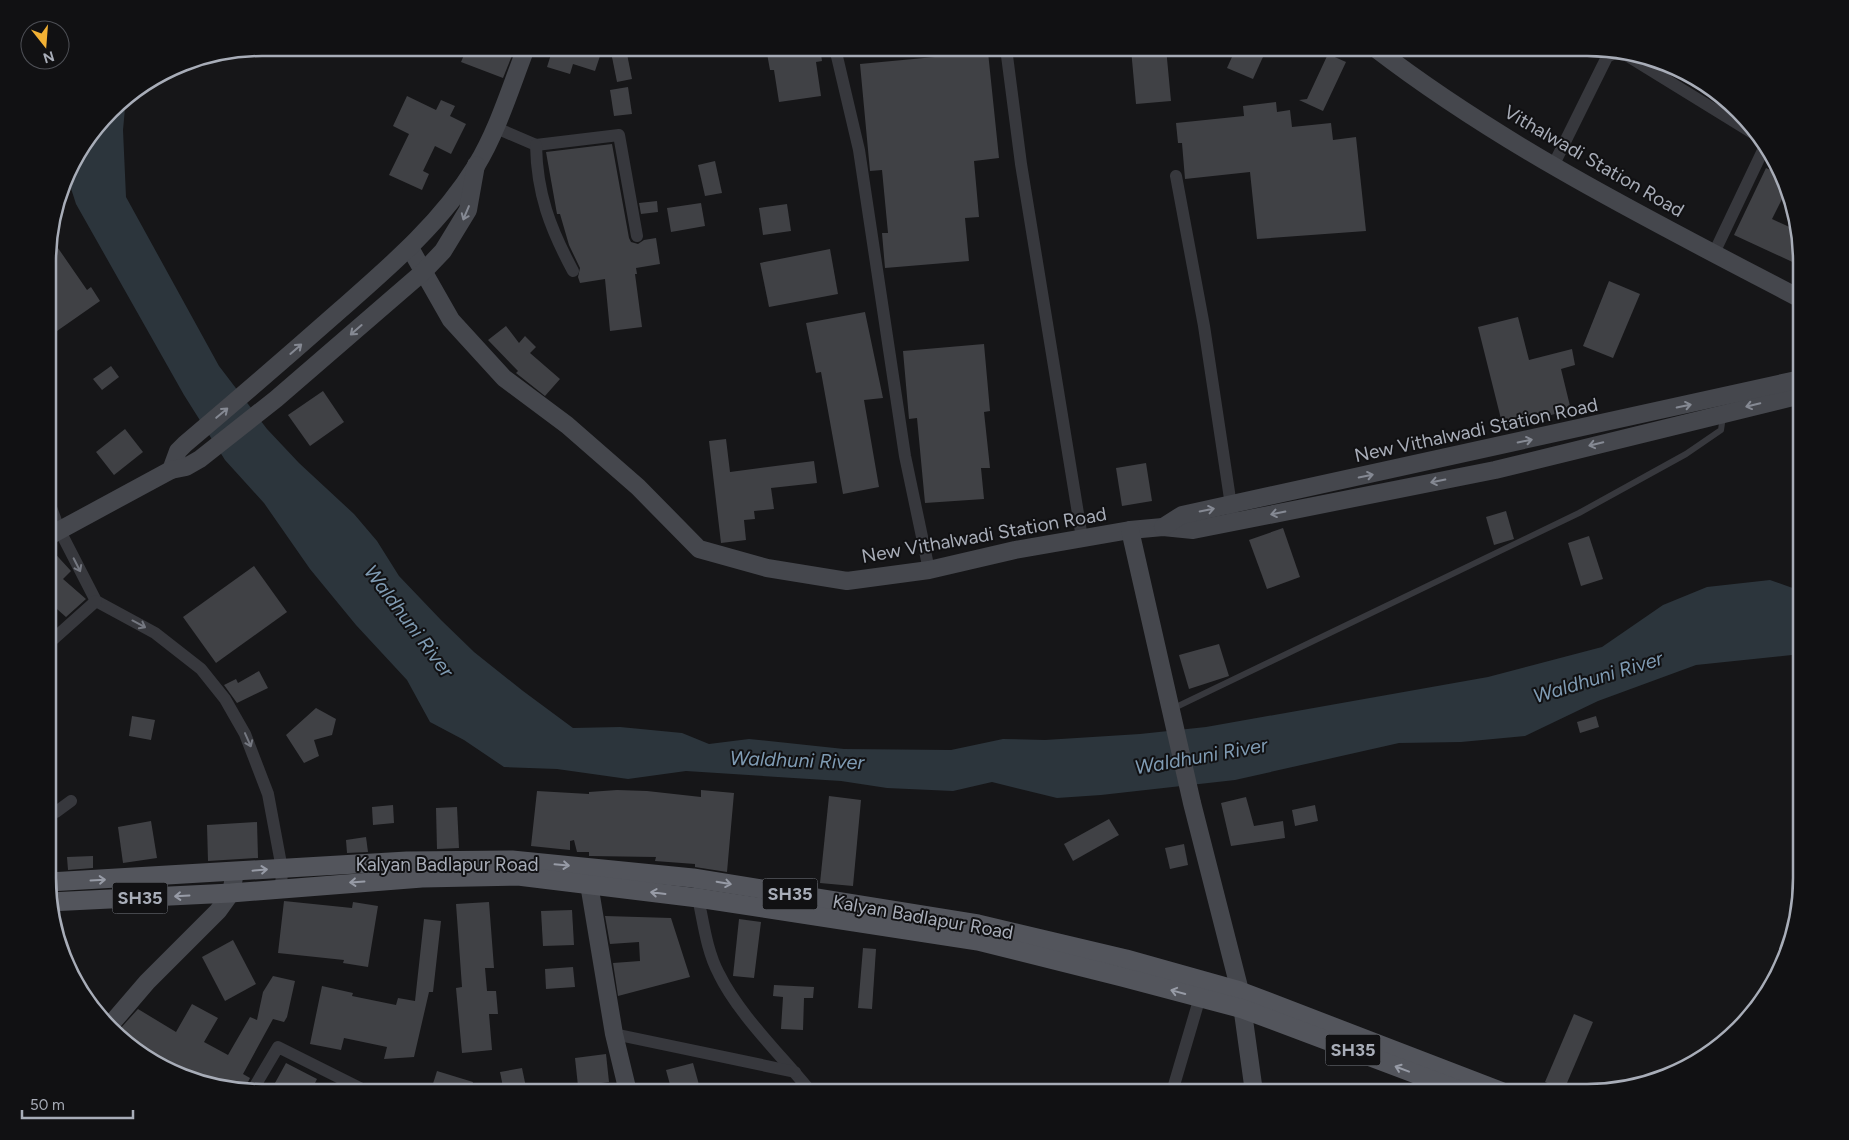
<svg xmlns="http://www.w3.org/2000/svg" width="1849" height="1140" font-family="Figtree,sans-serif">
<rect width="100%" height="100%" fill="#161618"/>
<path fill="#2c353c" d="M 126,97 L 123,130 L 126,197 L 219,366 L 267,429 L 299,463 L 354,514 L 377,541 L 399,576 L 441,620 L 474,652 L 523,691 L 573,728 L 620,727 L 682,733 L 709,744 L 749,739 L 844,749 L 951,750 L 1003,739 L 1045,740 L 1140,734 L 1206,727 L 1488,677 L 1602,647 L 1663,605 L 1707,587 L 1770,580 L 1801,591 L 1801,654 L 1696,665 L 1598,701 L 1525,736 L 1461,742 L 1399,743 L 1235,780 L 1101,795 L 1057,798 L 992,782 L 953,791 L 887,788 L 841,781 L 686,771 L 628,779 L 557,769 L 504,767 L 464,740 L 430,722 L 407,680 L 356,625 L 310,569 L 264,503 L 225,460 L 184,395 L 76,204 L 67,176 L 70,167 L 120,101 Z"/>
<g fill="#404145">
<path d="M 467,48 L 515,48 L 503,78 L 461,62 Z"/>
<path d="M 553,48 L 575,48 L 600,56 L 595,71 L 573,64 L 570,74 L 547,67 Z"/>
<path d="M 766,48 L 820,48 L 822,61 L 816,62 L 821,96 L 779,102 L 774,70 L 770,70 Z"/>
<path d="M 1152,48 L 1166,48 L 1171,101 L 1136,104 L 1131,49 Z"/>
<path d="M 1236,48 L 1267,48 L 1253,79 L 1227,68 Z"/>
<path d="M 988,52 L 999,158 L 974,161 L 979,217 L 965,218 L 969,261 L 885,268 L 882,233 L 888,233 L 882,170 L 870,171 L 860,64 Z"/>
<path d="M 627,54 L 632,79 L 617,82 L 612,57 Z"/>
<path d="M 1328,54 L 1346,62 L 1323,111 L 1299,100 L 1307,99 Z"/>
<path d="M 628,87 L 632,114 L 614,116 L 610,90 Z"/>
<path d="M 407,96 L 436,110 L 441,100 L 455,106 L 450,116 L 466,124 L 451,154 L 435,146 L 423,171 L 429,174 L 422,190 L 389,175 L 409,134 L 393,126 Z"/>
<path d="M 1276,102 L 1277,112 L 1290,110 L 1292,127 L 1331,123 L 1333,140 L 1356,137 L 1366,231 L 1257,239 L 1250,172 L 1185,179 L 1182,143 L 1178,143 L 1176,123 L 1244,116 L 1243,106 Z"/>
<path d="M 612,144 L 629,238 L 631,242 L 638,244 L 644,240 L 656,238 L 660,264 L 636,268 L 637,274 L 635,274 L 642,327 L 610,331 L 605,279 L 580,283 L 578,277 L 580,268 L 569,245 L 560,214 L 557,214 L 546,152 Z"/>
<path d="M 715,161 L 722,193 L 705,196 L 698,165 Z"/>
<path d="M 1766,168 L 1779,174 L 1785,193 L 1772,219 L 1796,230 L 1801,248 L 1801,266 L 1734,235 Z"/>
<path d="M 657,201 L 658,212 L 641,214 L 639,203 Z"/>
<path d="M 701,203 L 705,226 L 671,232 L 667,208 Z"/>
<path d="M 787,204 L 791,231 L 763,235 L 759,208 Z"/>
<path d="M 49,235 L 87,290 L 91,287 L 100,301 L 57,331 L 49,321 Z"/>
<path d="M 830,249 L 838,294 L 769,307 L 760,263 Z"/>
<path d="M 1609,281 L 1640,294 L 1613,358 L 1583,346 Z"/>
<path d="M 865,312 L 883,398 L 864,400 L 879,487 L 843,494 L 821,372 L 816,373 L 806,323 Z"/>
<path d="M 1518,317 L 1529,360 L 1572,349 L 1575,365 L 1561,369 L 1571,410 L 1503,427 L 1478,327 Z"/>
<path d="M 506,326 L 519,343 L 525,336 L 536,347 L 530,353 L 560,379 L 545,396 L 516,373 L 518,371 L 488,340 Z"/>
<path d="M 984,344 L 990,411 L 984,412 L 990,468 L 981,468 L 984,499 L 925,503 L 917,418 L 909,419 L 903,351 Z"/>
<path d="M 111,366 L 119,377 L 102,390 L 93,379 Z"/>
<path d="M 323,391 L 344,422 L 310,446 L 288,415 Z"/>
<path d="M 125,429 L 143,452 L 114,475 L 96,452 Z"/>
<path d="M 726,439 L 730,472 L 814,461 L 817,483 L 771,488 L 774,509 L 754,511 L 755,519 L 744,520 L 746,540 L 721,543 L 709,441 Z"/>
<path d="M 1146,463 L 1152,501 L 1122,506 L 1116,468 Z"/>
<path d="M 1506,511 L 1514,539 L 1494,545 L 1486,517 Z"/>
<path d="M 1283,528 L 1300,577 L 1267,589 L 1249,540 Z"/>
<path d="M 1589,536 L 1603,579 L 1581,586 L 1568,543 Z"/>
<path d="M 49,547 L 71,571 L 63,579 L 86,599 L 66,617 L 49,602 Z"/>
<path d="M 254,566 L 287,612 L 216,663 L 183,617 Z"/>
<path d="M 1219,644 L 1229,676 L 1189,689 L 1179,655 Z"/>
<path d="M 259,671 L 268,688 L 237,703 L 224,685 L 236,679 L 238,683 Z"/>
<path d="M 316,708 L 336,719 L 332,735 L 314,740 L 319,756 L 304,763 L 286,735 Z"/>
<path d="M 132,716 L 155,720 L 151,740 L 129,736 Z"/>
<path d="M 1596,716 L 1599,727 L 1580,733 L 1577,722 Z"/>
<path d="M 617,790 L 647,791 L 701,797 L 701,790 L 734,793 L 727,872 L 695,867 L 695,864 L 655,861 L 656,857 L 589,856 L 589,852 L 577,852 L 574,840 L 570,841 L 570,850 L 531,846 L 537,791 L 589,794 L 589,792 Z"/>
<path d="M 829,796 L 861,800 L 853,886 L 820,883 Z"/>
<path d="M 1246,797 L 1254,826 L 1283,821 L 1285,838 L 1231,846 L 1221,803 Z"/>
<path d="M 393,805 L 394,823 L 373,825 L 372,807 Z"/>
<path d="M 1315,805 L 1318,821 L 1295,826 L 1292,810 Z"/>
<path d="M 457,807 L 459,848 L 437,849 L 436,808 Z"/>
<path d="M 1109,819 L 1119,835 L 1073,861 L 1064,844 Z"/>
<path d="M 151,821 L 157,858 L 123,863 L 118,827 Z"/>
<path d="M 257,822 L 258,858 L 208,861 L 207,825 Z"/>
<path d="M 366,837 L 368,852 L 347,853 L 346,840 Z"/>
<path d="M 1184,844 L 1188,865 L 1170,869 L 1165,848 Z"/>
<path d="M 93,856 L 93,868 L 68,870 L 67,857 Z"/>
<path d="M 284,901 L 352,908 L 353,902 L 378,906 L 368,967 L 343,963 L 344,960 L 278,953 Z"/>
<path d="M 489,902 L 494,968 L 485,968 L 487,991 L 496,991 L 498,1014 L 489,1014 L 492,1050 L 462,1053 L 456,988 L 462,987 L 456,904 Z"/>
<path d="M 572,910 L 574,945 L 543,946 L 541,911 Z"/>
<path d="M 605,916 L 671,918 L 690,977 L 618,996 L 613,963 L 640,961 L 639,942 L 610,944 Z"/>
<path d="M 424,919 L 441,921 L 433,992 L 429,992 L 414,1057 L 384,1059 L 387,1047 L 344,1038 L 341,1050 L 310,1044 L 322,986 L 353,993 L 352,996 L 396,1005 L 398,998 L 415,1001 Z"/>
<path d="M 739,919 L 761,922 L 754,978 L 733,976 Z"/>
<path d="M 233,940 L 256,984 L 225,1001 L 202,957 Z"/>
<path d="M 863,948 L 876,949 L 872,1009 L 858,1008 Z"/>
<path d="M 573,967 L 575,987 L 546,989 L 545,969 Z"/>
<path d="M 273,976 L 295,981 L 287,1017 L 284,1022 L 273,1019 L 243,1074 L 250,1078 L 244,1090 L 193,1081 L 143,1057 L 141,1054 L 145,1047 L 118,1031 L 138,1009 L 176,1032 L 192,1004 L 218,1018 L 204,1042 L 228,1055 L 250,1017 L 257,1020 L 263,992 Z"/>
<path d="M 774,985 L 814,987 L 813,998 L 804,998 L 803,1030 L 781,1029 L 783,997 L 773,996 Z"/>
<path d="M 1574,1014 L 1593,1022 L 1564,1090 L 1545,1082 Z"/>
<path d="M 606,1054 L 609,1082 L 578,1086 L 575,1058 Z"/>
<path d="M 286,1063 L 317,1079 L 315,1083 L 334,1092 L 270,1092 Z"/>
<path d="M 693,1063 L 701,1092 L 672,1092 L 666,1070 Z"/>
<path d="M 522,1068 L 527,1092 L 504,1092 L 500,1072 Z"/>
<path d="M 437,1071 L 473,1082 L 470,1092 L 438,1092 L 431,1090 Z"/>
</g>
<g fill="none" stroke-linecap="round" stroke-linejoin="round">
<path stroke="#37383d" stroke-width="6" d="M 1172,709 L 1579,513 L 1686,454 L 1721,430 L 1723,416"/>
<g stroke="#37383d" stroke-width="12">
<path d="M 835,48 L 859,150 L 905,456 L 929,570"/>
<path d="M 1006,48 L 1021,164 L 1082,538"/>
<path d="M 494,127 L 536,145 L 619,135 L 637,236"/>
<path d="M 536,145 C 537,194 550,228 573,271"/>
<path d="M 1554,164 L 1607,57 L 1615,53 L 1626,55 L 1751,132"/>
<path d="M 1176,176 L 1204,326 L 1232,512"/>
<path d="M 1714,253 L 1765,146"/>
<path d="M 49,502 L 59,529 L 96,601 L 155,633 L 201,669 L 225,699 L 245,734 L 268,794 L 282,869 L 281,888"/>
<path d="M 49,643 L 96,601"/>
<path d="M 49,814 L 56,812 L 71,801"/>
<path d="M 697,893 C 703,919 706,950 719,974 C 739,1015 782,1056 811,1092"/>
<path d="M 614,1034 L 795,1072"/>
<path d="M 252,1091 L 278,1047 L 368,1092"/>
<path d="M 1172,1092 L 1202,990"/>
</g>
<g stroke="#45474d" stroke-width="18">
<path d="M 1375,48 C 1505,148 1656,223 1801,299"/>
<path d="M 410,248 L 451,320 L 504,378 L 567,425 L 638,487 L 699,549 L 767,568 L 847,581 L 929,570 L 1015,550 L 1130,530 L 1163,527 L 1193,530 L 1495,470 L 1801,395"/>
<path d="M 171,470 L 178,451 L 185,444 C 237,400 288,356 339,311 C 389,267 441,223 476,166 C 498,130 511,86 526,48"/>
<path d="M 1163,527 L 1182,515 L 1801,379"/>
<path d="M 1130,530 L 1192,803 L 1240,991 L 1254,1092"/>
<path d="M 49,536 L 171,470 L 186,467 L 200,459 L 276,399 L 423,272 L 443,251 L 468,210 L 476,165"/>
<path d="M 587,872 L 614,1034 L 628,1092"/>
<path d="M 111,1024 L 147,982 L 218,911 L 231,893 L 235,872"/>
</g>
<g stroke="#53555c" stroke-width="19">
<path d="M 49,882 L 407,861 L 512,860 L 693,878 L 978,924 L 1126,959 L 1240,991 L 1503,1092"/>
<path d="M 49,902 L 231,893 L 422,878 L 518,876 L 698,898 L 978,941 L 1122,977 L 1243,1009 L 1464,1092"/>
</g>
</g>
<defs><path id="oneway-shaft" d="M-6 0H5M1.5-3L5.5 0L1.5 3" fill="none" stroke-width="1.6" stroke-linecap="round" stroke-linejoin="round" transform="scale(1.25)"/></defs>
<g stroke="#858993">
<use href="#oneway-shaft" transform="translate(466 213) rotate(113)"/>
<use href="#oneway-shaft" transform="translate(356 330) rotate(139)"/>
<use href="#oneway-shaft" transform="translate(296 349) rotate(-41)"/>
<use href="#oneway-shaft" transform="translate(1753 405) rotate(167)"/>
<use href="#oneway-shaft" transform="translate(1684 406) rotate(-12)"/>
<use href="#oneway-shaft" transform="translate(222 413) rotate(-40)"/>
<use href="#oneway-shaft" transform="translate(1525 441) rotate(-12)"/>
<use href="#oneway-shaft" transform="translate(1596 444) rotate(166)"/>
<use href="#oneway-shaft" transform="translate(1366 476) rotate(-12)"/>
<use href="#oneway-shaft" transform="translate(1438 481) rotate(169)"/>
<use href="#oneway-shaft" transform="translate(1207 510) rotate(-11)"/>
<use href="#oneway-shaft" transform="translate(1278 513) rotate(169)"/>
</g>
<g stroke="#757881">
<use href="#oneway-shaft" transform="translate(77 565) rotate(63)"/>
<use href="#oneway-shaft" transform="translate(139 624) rotate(28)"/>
<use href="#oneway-shaft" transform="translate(248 740) rotate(66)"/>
</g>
<g stroke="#979ba6">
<use href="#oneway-shaft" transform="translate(562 865) rotate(5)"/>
<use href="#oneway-shaft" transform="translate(260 870) rotate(-5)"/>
<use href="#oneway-shaft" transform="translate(98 880) rotate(-3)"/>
<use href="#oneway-shaft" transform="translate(357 882) rotate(176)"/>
<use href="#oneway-shaft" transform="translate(724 883) rotate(10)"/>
<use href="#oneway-shaft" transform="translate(658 893) rotate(-173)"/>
<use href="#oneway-shaft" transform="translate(182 896) rotate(177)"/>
<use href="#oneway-shaft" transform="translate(1178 992) rotate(-165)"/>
<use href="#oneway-shaft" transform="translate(1402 1069) rotate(-159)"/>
</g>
<g text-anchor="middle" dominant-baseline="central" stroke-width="4" stroke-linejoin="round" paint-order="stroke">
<g fill="#111113" stroke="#7b7e86" stroke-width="1">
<rect x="762.5" y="878.5" width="55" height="31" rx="4"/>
<rect x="112.5" y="882.5" width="55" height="31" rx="4"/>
<rect x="1325.5" y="1034.5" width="55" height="31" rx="4"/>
</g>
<g font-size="18" font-weight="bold" fill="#a8adb8">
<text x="790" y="894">SH35</text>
<text x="140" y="898">SH35</text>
<text x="1353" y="1050">SH35</text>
</g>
<g font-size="19" fill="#a8adb8" stroke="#111113">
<text transform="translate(1594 161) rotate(30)">Vithalwadi Station Road</text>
<text transform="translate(1476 430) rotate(-12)">New Vithalwadi Station Road</text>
<text transform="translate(984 535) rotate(-10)">New Vithalwadi Station Road</text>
<text x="447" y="864">Kalyan Badlapur Road</text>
<text transform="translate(923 917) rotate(10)">Kalyan Badlapur Road</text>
</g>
<g font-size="20" font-style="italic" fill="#7f9bb3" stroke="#111113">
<text transform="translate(409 621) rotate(53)">Waldhuni River</text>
<text transform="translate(1598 677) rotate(-17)">Waldhuni River</text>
<text transform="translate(1201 756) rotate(-10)">Waldhuni River</text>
<text transform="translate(797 760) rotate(2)">Waldhuni River</text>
</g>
</g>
<path d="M0 0H1849V1140H0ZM262 56H1587A206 206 0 0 1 1793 262V878A206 206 0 0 1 1587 1084H262A206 206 0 0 1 56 878V262A206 206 0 0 1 262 56Z" fill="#111113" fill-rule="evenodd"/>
<path fill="none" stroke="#a8adb8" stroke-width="2.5" d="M262 56H1587A206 206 0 0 1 1793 262V878A206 206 0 0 1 1587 1084H262A206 206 0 0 1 56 878V262A206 206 0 0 1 262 56Z"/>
<g transform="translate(45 45) rotate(163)"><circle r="24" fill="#111113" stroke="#4d4f55"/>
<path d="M0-4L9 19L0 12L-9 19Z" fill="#f2b134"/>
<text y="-8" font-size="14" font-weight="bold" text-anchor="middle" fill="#a8adb8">N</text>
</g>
<path d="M22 1110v8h111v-8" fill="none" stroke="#a8adb8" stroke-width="2.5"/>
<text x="30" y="1110" font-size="15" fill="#a8adb8" stroke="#111113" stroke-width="4" paint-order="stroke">50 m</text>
</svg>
